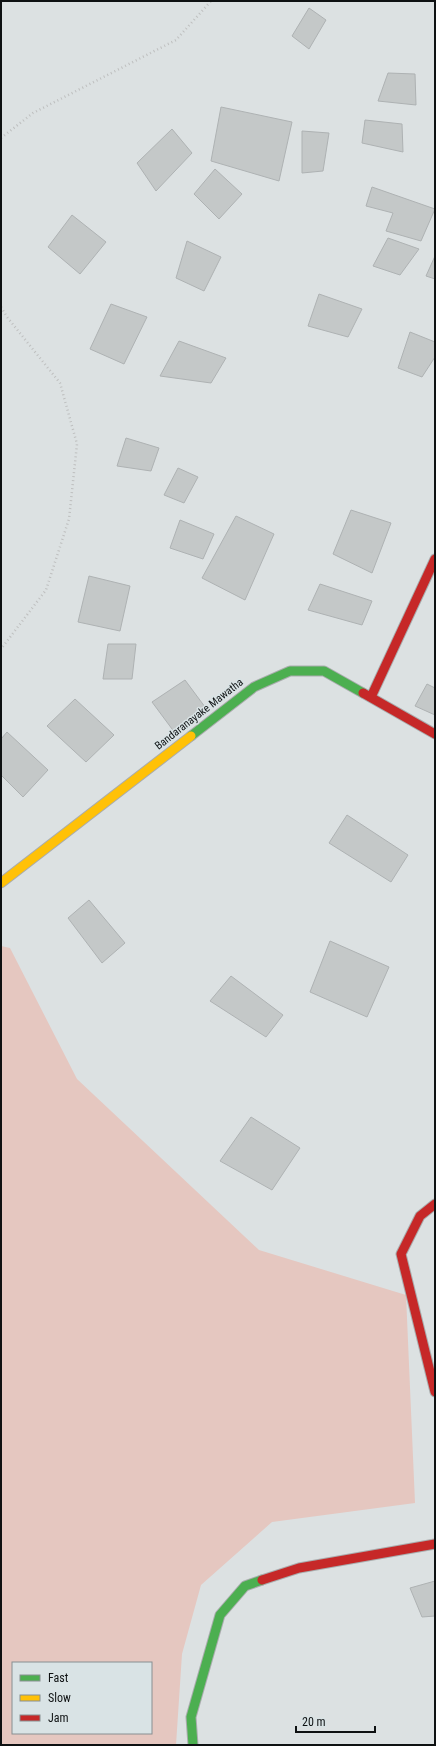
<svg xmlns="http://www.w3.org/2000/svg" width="436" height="1746" font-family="'Roboto Condensed',sans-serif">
<rect width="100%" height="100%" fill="#dce1e2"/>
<path fill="#e5c7c0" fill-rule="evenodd" d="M 1,946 L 10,948 L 77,1079 L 259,1250 L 406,1295 L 415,1503 L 272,1522 L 201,1585 L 182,1654 L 176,1745 L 1,1745 ZM 13,1663 L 151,1663 L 151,1733 L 13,1733 Z"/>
<g fill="#c4c8c8" stroke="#aeb2b3">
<path d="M 309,8 L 326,20 L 309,49 L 292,36 Z"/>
<path d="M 388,73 L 415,74 L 416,105 L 378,101 Z"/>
<path d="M 221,107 L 292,122 L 279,181 L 211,161 Z"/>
<path d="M 365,120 L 402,124 L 403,152 L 362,143 Z"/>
<path d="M 172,129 L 192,153 L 156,191 L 137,163 Z"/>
<path d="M 302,131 L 329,133 L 323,171 L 302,173 Z"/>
<path d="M 215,169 L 242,194 L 219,219 L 194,194 Z"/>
<path d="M 372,187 L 435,209 L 421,241 L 386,231 L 393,213 L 366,206 Z"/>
<path d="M 72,215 L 106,242 L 80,274 L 48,247 Z"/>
<path d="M 388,238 L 419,249 L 400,275 L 373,266 Z"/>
<path d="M 187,241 L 221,257 L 204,291 L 176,278 Z"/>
<path d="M 435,256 L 435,279 L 426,276 Z"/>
<path d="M 319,294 L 362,309 L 348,337 L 308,326 Z"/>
<path d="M 111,304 L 147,317 L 124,364 L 90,349 Z"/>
<path d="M 410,332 L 435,342 L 435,357 L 422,377 L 398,368 Z"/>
<path d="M 179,341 L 226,358 L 211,383 L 160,376 Z"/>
<path d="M 126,438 L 159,448 L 151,471 L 117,466 Z"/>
<path d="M 178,468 L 198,477 L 184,503 L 164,495 Z"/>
<path d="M 351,510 L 391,523 L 372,573 L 333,554 Z"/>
<path d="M 236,516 L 274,534 L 245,600 L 202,578 Z"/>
<path d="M 180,520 L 214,534 L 203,559 L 170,548 Z"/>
<path d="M 89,576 L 130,586 L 120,631 L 78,622 Z"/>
<path d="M 320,584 L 372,601 L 362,625 L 308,610 Z"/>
<path d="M 108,644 L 136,644 L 132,679 L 103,679 Z"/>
<path d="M 185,680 L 208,711 L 175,733 L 152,702 Z"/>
<path d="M 427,684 L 435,688 L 435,715 L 415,706 Z"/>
<path d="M 75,699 L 114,735 L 86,762 L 47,726 Z"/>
<path d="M 7,732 L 48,770 L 23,797 L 1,775 L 1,739 Z"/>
<path d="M 347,815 L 408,855 L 391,882 L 329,843 Z"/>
<path d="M 89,900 L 125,943 L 102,963 L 68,918 Z"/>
<path d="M 330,941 L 389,967 L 367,1017 L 310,992 Z"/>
<path d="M 231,976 L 283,1015 L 266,1037 L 210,1001 Z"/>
<path d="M 251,1117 L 300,1148 L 272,1190 L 220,1161 Z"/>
<path d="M 435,1581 L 435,1616 L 422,1617 L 410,1588 Z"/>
</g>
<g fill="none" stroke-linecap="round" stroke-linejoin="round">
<defs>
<g id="fast">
<path d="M 191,736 L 254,687 L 290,671 L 324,671 L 363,693"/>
<path d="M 193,1745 L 191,1717 L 220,1615 L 245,1586 L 262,1580"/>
</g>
<path id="slow" d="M 1,883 L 191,736"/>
<g id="jam">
<path d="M 363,693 L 435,734"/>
<path d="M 371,697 L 435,559"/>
<path d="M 435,1204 L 420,1216 L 401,1254 L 435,1392"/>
<path d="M 262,1580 L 299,1568 L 435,1544"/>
</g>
</defs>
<use href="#fast" stroke="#a9acad" stroke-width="11"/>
<use href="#slow" stroke="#a9acad" stroke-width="11"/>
<use href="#jam" stroke="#a9acad" stroke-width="11"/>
<g stroke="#bebfbf" stroke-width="2.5" stroke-dasharray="1 3" stroke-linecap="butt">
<path d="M 1,138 L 33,113 L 176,40 L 211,1"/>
<path d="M 1,307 L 7,317 L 60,383 L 77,444 L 69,519 L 46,590 L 1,649"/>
</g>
<use href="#fast" stroke="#4caf50" stroke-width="9"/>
<use href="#slow" stroke="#ffc107" stroke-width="9"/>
<use href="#jam" stroke="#c62828" stroke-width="9"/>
</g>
<g text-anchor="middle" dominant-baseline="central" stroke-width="3" stroke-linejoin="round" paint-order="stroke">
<g font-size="11" fill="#0e1112" stroke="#d9e3e5">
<text transform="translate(199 714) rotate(-38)">Bandaranayake Mawatha</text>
</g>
</g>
<rect width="436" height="1746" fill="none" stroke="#0e1112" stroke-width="4"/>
<rect x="12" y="1662" width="140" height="72" fill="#d9e3e5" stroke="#888f91"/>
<rect x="20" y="1675" width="20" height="6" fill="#4caf50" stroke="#888f91"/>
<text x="48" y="1682" font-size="12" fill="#0e1112">Fast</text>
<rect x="20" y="1695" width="20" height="6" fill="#ffc107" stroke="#888f91"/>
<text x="48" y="1702" font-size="12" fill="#0e1112">Slow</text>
<rect x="20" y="1715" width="20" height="6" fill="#c62828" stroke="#888f91"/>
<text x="48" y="1722" font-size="12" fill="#0e1112">Jam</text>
<path d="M296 1726v6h79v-6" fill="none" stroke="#0e1112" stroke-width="2"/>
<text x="302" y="1726" font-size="12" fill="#0e1112" stroke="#d9e3e5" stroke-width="3" paint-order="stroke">20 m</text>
</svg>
